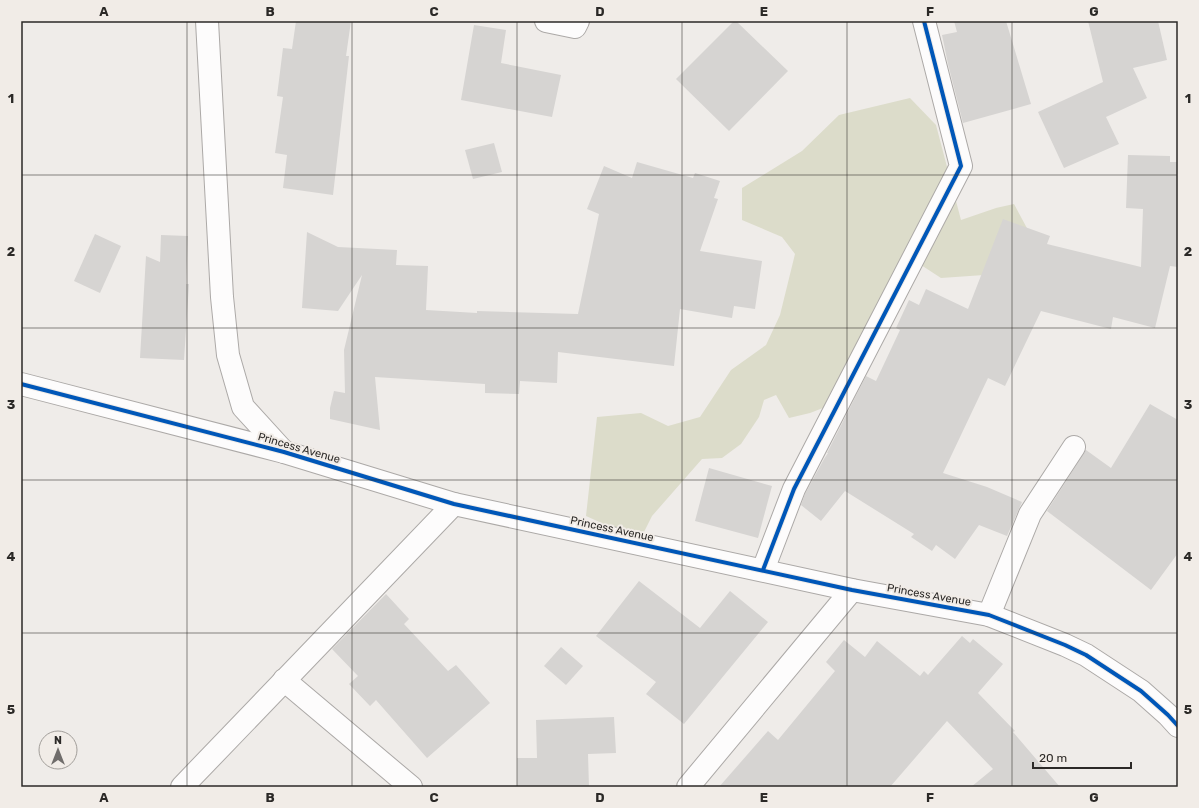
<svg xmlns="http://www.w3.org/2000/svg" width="1199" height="808" font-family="Rubik,sans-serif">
<rect width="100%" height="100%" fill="#efece9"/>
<path fill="#dcdcca" d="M 910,98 L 936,125 L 961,220 L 996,208 L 1014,204 L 1029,232 L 984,275 L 941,278 L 921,265 L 841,401 L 810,413 L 789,418 L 776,395 L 764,400 L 759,417 L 741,444 L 722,458 L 702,459 L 652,516 L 640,540 L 586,516 L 597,417 L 641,413 L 668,426 L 700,417 L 731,370 L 766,345 L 780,315 L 795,254 L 782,237 L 742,220 L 742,188 L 802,151 L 839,115 Z"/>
<g fill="#d6d4d2">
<path d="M 296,21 L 351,21 L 346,56 L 349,56 L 333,195 L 283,188 L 287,155 L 275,153 L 283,97 L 277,96 L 283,48 L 292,49 Z"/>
<path d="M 734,21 L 736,21 L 788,71 L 729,131 L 676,79 Z"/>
<path d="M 954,21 L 1006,21 L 1031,104 L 963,123 L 948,64 L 942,35 L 957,32 Z"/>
<path d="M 1088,21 L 1158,21 L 1167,60 L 1133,68 L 1147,98 L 1106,117 L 1119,144 L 1064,168 L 1038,112 L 1103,82 Z"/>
<path d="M 474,25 L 506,30 L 501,63 L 561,75 L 552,117 L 461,100 Z"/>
<path d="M 494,143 L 502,172 L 473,179 L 465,150 Z"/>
<path d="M 1128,155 L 1170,156 L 1170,162 L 1178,162 L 1178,267 L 1170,266 L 1155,328 L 1113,317 L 1111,329 L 1041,311 L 1005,386 L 988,378 L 943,473 L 987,487 L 1022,502 L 1007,536 L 979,525 L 955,559 L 936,545 L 932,551 L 911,537 L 914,534 L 845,491 L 821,521 L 801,505 L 805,494 L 824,459 L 828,453 L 827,453 L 866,376 L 876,381 L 900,330 L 896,328 L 909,300 L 919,305 L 926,289 L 968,309 L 1003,219 L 1050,236 L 1047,244 L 1141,267 L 1143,209 L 1126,208 Z"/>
<path d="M 637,162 L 693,178 L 695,173 L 720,181 L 714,198 L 718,199 L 700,251 L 762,261 L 755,309 L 734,306 L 732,318 L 680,309 L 674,366 L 558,352 L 557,383 L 520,381 L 519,394 L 485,393 L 485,384 L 375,377 L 380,430 L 330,419 L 330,408 L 334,391 L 345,393 L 344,350 L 362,275 L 338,311 L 302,308 L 307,232 L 338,247 L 397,250 L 396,265 L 428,266 L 426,310 L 477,313 L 477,311 L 578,314 L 599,214 L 587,209 L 604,166 L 632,178 Z"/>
<path d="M 95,234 L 121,246 L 100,293 L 74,281 Z"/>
<path d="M 161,235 L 188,236 L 186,284 L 189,284 L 184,360 L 140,358 L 146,256 L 160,262 Z"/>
<path d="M 1150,404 L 1178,420 L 1178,553 L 1151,590 L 1047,511 L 1086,450 L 1111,468 Z"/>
<path d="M 709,468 L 772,486 L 758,538 L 695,521 Z"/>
<path d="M 639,581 L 700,628 L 730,591 L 768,622 L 684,724 L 646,694 L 656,682 L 596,636 Z"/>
<path d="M 386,594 L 409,619 L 404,624 L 448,671 L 456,665 L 490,703 L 427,758 L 376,700 L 370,706 L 349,684 L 358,676 L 332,649 Z"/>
<path d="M 962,636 L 970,643 L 973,639 L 1003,664 L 978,693 L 1015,731 L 1013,732 L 1060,787 L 971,787 L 993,769 L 947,721 L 890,787 L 719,787 L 768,731 L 778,740 L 835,671 L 826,662 L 844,640 L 865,657 L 877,641 L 920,676 L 924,671 L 928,675 Z"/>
<path d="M 561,647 L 583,666 L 566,685 L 544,666 Z"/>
<path d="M 614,717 L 616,753 L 588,754 L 589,787 L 517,787 L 517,758 L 537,758 L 536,720 Z"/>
</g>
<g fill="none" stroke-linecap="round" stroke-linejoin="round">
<defs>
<g id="minor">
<path d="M 207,21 L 222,297 L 228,355 L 243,407 L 284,452"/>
<path d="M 546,21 L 575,27 L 578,21"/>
<path d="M 21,384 L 284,452 L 454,504 L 852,590 L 989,615 L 1065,645 L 1086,655 L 1141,691 L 1168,715 L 1178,726"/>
<path d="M 763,570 L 794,489 L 961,166 L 924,21"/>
<path d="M 989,615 L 1030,514 L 1074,447"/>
<path d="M 284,680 L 411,787"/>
<path d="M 182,787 L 454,504"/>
<path d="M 688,787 L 852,590"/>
</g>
</defs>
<use href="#minor" stroke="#aca9a7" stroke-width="24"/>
<use href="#minor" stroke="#fdfcfc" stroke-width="22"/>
<defs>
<g id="cycleway">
<path d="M 21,384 L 284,452 L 454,504 L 852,590 L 989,615 L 1065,645 L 1086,655 L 1141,691 L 1168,715 L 1178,726"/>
<path d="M 763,570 L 794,489 L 961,166 L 924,21"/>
</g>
</defs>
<use href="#cycleway" stroke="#f1ece7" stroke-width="6"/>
<use href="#cycleway" stroke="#0057b8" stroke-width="4"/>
</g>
<path fill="none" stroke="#2b2927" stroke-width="1" stroke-opacity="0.55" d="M 187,21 L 187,787M 352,21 L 352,787M 517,21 L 517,787M 682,21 L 682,787M 847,21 L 847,787M 1012,21 L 1012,787M 21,175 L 1178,175M 21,328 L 1178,328M 21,480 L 1178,480M 21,633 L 1178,633"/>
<g text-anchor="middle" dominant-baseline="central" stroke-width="4" stroke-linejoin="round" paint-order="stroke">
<g font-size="11" fill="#2b2927" stroke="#f1ece7">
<text transform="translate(299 448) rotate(16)">Princess Avenue</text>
<text transform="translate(612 529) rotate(12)">Princess Avenue</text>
<text transform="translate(929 595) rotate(10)">Princess Avenue</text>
</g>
</g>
<rect width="1199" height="808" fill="none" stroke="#f1ece7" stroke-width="44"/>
<g transform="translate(58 750)"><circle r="19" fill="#f1ece7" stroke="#a29e9a"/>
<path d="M0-3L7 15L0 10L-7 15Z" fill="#706d6b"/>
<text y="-6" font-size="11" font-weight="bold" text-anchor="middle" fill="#2b2927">N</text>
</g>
<path d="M1033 762v6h98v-6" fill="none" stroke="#2b2927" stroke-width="2"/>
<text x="1039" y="762" font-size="12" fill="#2b2927" stroke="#f1ece7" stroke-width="3" paint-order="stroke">20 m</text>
<rect x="22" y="22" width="1155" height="764" fill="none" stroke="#2b2927" stroke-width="1.5"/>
<g font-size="13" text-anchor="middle" font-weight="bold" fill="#2b2927">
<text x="104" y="16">A</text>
<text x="270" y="16">B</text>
<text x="434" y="16">C</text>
<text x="600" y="16">D</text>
<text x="764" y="16">E</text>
<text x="930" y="16">F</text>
<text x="1094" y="16">G</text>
<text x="11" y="103">1</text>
<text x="1188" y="103">1</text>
<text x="11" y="256">2</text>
<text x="1188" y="256">2</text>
<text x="11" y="409">3</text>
<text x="1188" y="409">3</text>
<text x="11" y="561">4</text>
<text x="1188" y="561">4</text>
<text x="11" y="714">5</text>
<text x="1188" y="714">5</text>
<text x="104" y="802">A</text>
<text x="270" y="802">B</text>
<text x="434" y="802">C</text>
<text x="600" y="802">D</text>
<text x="764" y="802">E</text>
<text x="930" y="802">F</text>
<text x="1094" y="802">G</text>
</g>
</svg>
